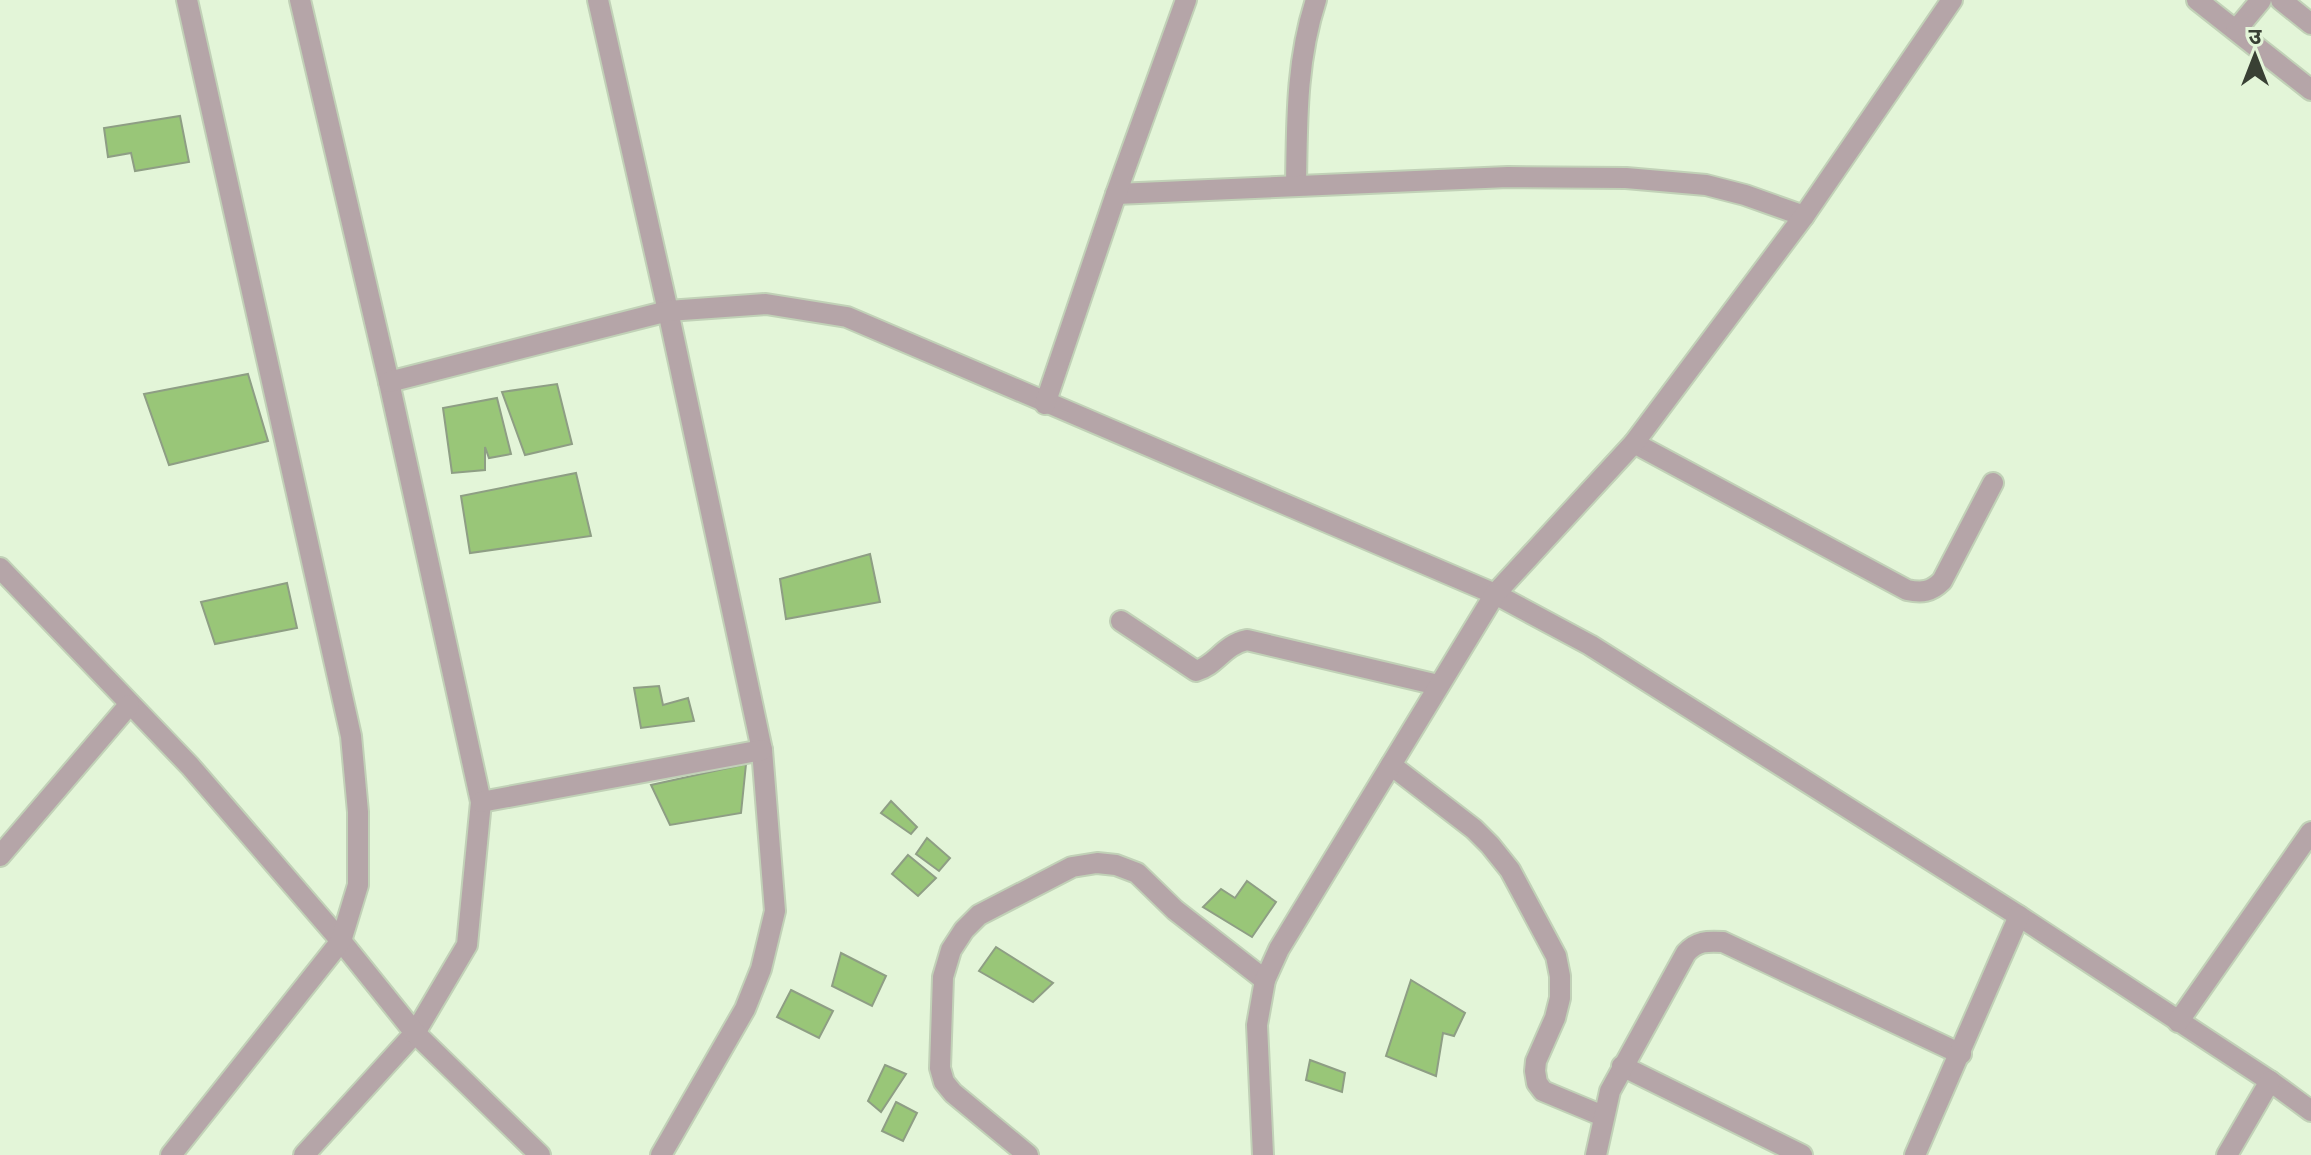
<svg xmlns="http://www.w3.org/2000/svg" width="2311" height="1155" font-family="Signika,'Noto Sans Devanagari',sans-serif">
<rect width="100%" height="100%" fill="#e3f5d8"/>
<g fill="#99c678" stroke="#8e9e84" stroke-width="2">
<path d="M 180,116 L 189,162 L 135,171 L 131,153 L 108,157 L 104,128 Z"/>
<path d="M 248,374 L 268,441 L 169,465 L 144,394 Z"/>
<path d="M 557,384 L 572,444 L 525,455 L 502,392 Z"/>
<path d="M 497,398 L 511,454 L 489,458 L 485,447 L 485,470 L 452,473 L 443,408 Z"/>
<path d="M 576,473 L 591,536 L 470,553 L 461,496 Z"/>
<path d="M 870,554 L 880,602 L 786,619 L 780,579 Z"/>
<path d="M 287,583 L 297,628 L 215,644 L 201,602 Z"/>
<path d="M 659,686 L 663,705 L 688,698 L 694,721 L 641,728 L 634,688 Z"/>
<path d="M 746,764 L 741,813 L 670,825 L 651,785 Z"/>
<path d="M 891,801 L 917,827 L 911,834 L 881,813 Z"/>
<path d="M 927,838 L 950,858 L 939,871 L 916,854 Z"/>
<path d="M 908,855 L 936,878 L 918,896 L 892,874 Z"/>
<path d="M 1247,881 L 1276,902 L 1252,937 L 1203,907 L 1221,889 L 1235,898 Z"/>
<path d="M 996,947 L 1053,983 L 1033,1002 L 979,971 Z"/>
<path d="M 841,953 L 886,976 L 872,1006 L 832,986 Z"/>
<path d="M 1411,980 L 1465,1013 L 1454,1036 L 1443,1033 L 1436,1076 L 1386,1056 Z"/>
<path d="M 791,990 L 833,1011 L 819,1038 L 777,1017 Z"/>
<path d="M 1310,1060 L 1345,1073 L 1342,1092 L 1306,1080 Z"/>
<path d="M 885,1065 L 906,1074 L 881,1112 L 868,1101 Z"/>
<path d="M 896,1102 L 917,1113 L 903,1141 L 882,1131 Z"/>
</g>
<g fill="none" stroke-linecap="round" stroke-linejoin="round">
<defs>
<g id="minor">
<path d="M 300,0 L 389,382 L 481,802 L 467,945 L 415,1033 L 304,1155"/>
<path d="M 598,0 L 668,311 L 762,750 L 775,911 L 761,969 L 745,1009 L 661,1155"/>
<path d="M 2197,0 L 2311,90"/>
<path d="M 2281,0 L 2311,24"/>
<path d="M 2236,30 L 2261,0"/>
<path d="M 1296,186 C 1297,122 1296,61 1316,0"/>
<path d="M 1116,194 L 1508,177 L 1626,178 L 1706,185 L 1745,195 L 1804,216"/>
<path d="M 389,382 L 668,311 L 766,304 L 847,317 L 1495,594 L 1590,645 L 2019,916 L 2270,1081 L 2311,1111"/>
<path d="M 1045,404 L 1116,194 L 1186,0"/>
<path d="M 1634,443 L 1907,590 C 1922,593 1931,592 1942,581 L 1993,483"/>
<path d="M 0,568 L 190,766 L 341,941 L 415,1033 L 540,1155"/>
<path d="M 1121,621 L 1196,671 C 1217,665 1223,645 1247,640 L 1438,685"/>
<path d="M 1391,765 L 1474,829 L 1490,845 L 1510,870 L 1556,956 L 1560,976 L 1560,998 L 1555,1018 L 1536,1061 L 1535,1071 L 1537,1083 L 1543,1091 L 1603,1116"/>
<path d="M 481,802 L 762,750"/>
<path d="M 0,856 L 129,705"/>
<path d="M 2178,1022 L 2311,832"/>
<path d="M 1622,1066 L 1802,1155"/>
<path d="M 171,1155 L 341,941 L 358,885 L 358,812 L 351,736 L 187,0"/>
<path d="M 1028,1155 L 953,1093 L 944,1082 L 940,1068 L 943,977 L 951,950 L 964,930 L 979,915 L 1072,867 L 1097,863 L 1116,865 L 1137,873 L 1175,910 L 1265,980"/>
<path d="M 1263,1155 L 1257,1025 L 1265,980 L 1279,949 L 1495,594 L 1634,443 L 1804,216 L 1952,0"/>
<path d="M 1596,1155 L 1610,1091 L 1686,953 C 1697,941 1707,941 1723,942 L 1961,1054"/>
<path d="M 1915,1155 L 2019,916"/>
<path d="M 2227,1155 L 2270,1081"/>
</g>
</defs>
<use href="#minor" stroke="#c1d1b7" stroke-width="24"/>
<use href="#minor" stroke="#b5a5a8" stroke-width="20"/>
</g>
<g transform="translate(2255 56)" stroke="#e3f5d8" stroke-width="6" paint-order="stroke">
<path d="M0-6L14 30L0 20L-14 30Z" fill="#394034"/>
<text y="-12" font-size="22" font-weight="bold" text-anchor="middle" fill="#394034">उ</text>
</g>
</svg>
